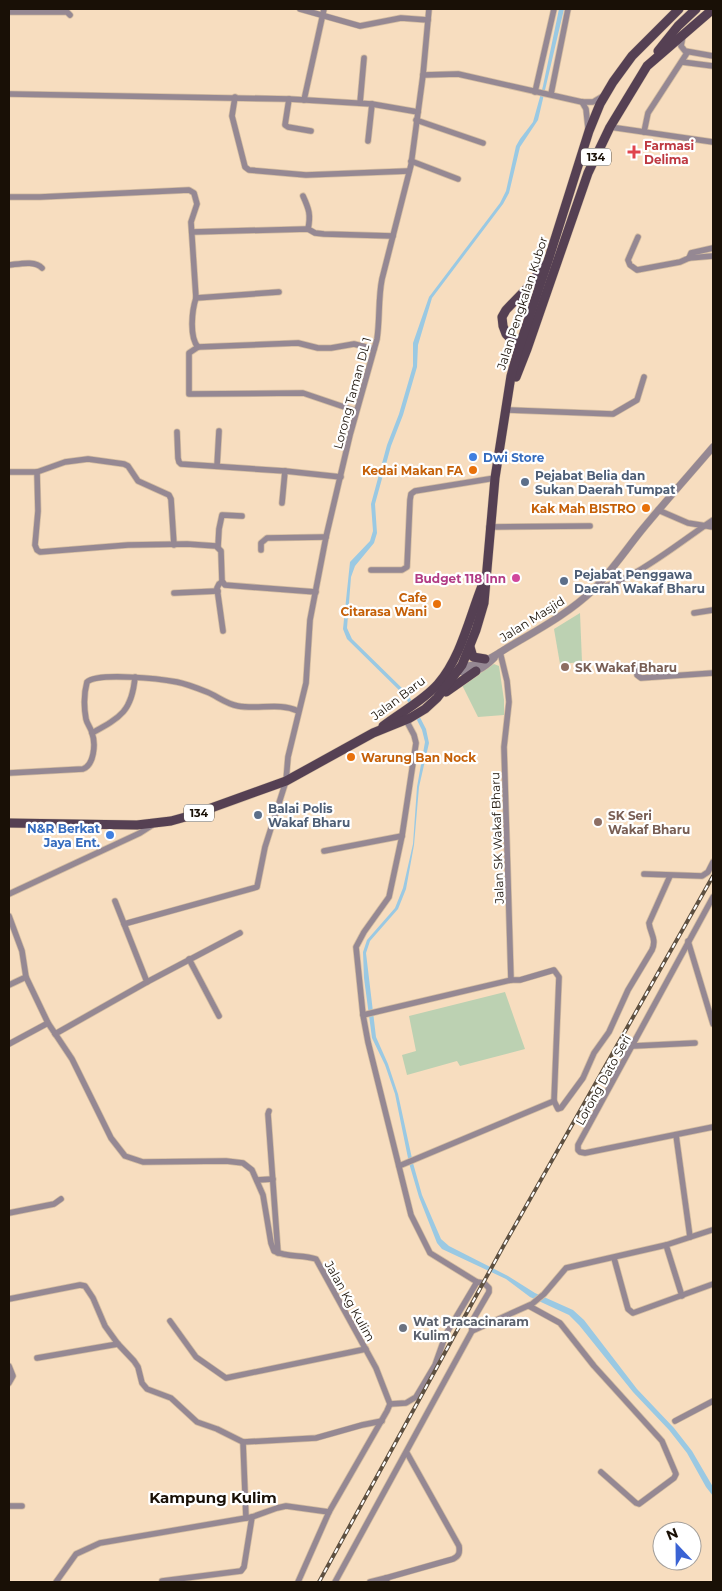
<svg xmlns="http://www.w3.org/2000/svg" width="722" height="1591" font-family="Montserrat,sans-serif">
<rect width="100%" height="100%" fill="#f7ddbf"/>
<g fill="#bcd1b2">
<path d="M 580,613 L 582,662 L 560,664 L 554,629 Z"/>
<path d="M 494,664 L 499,666 L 504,700 L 504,715 L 478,717 L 462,685 Z"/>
<path d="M 505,992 L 525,1049 L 460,1066 L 457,1061 L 407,1075 L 402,1055 L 416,1051 L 409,1016 Z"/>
</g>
<path fill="#9ac9e3" d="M 559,9 L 564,9 L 538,120 L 520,147 L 509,193 L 503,204 L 432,298 L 418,345 L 417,367 L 403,415 L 391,446 L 375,504 L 377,533 L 374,543 L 355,566 L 351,577 L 347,628 L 352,639 L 408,694 L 426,729 L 429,743 L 419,787 L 414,845 L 406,889 L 398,909 L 370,941 L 366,953 L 376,1037 L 388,1064 L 398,1094 L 413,1163 L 422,1195 L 441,1239 L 449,1246 L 508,1276 L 535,1293 L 573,1310 L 584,1320 L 637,1389 L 674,1428 L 692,1451 L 713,1487 L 713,1496 L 706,1487 L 687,1453 L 669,1430 L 633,1392 L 579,1325 L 569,1315 L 530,1297 L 506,1279 L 442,1249 L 437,1243 L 419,1197 L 409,1163 L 395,1094 L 385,1065 L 372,1038 L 364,978 L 363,952 L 367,940 L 395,908 L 403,888 L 413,844 L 417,787 L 425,742 L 422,730 L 405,696 L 347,639 L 343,629 L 350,562 L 370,541 L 373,531 L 371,504 L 387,445 L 399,414 L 413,366 L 413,343 L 429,297 L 500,203 L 506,191 L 516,146 L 520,139 L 533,122 L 543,86 Z"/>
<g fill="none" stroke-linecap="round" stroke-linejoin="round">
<defs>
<g id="minor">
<path d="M 300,9 L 360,26 L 401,18 L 428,20"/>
<path d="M 9,12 L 67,12 L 70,15"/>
<path d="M 683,36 L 681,46 L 685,51 L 713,56"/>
<path d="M 682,62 L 713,66"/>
<path d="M 423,75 L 458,74 L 582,102 L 593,102 L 603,96"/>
<path d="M 535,92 L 554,9"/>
<path d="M 9,94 L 289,99 L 372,104 L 418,112"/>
<path d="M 551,94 L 568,9"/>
<path d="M 235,97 L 232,116 L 244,163 L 245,167 L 249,170 L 306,175 L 409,171"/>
<path d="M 289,99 L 285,125 L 288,127 L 311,131"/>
<path d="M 304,100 L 324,9"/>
<path d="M 582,102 L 586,109 L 588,128"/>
<path d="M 360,103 L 364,58"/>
<path d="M 416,120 L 483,143"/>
<path d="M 610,127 L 713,142"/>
<path d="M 644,132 L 648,113 L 687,53"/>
<path d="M 368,141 L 372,104"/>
<path d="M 411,161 L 458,179"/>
<path d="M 303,196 C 309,209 311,215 308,229"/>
<path d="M 9,197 L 40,197 L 189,190 L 194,193 L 197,204 L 191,222 L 196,298 C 192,310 189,337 198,347 L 298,343 L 318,348 L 331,348 L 354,344 L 374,349"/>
<path d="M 192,232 L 308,229 L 315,233 L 324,234 L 393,236"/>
<path d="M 638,237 L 628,260 L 630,265 L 637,270 L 680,262 L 689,258 L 691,253 L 713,248"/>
<path d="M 689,258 L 713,256"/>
<path d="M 9,265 C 19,264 35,260 42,268"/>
<path d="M 196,298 L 279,292"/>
<path d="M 198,347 L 189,353 L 189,394 L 303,393 L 356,411"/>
<path d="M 505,410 L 613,414 L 637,400 L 644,377"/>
<path d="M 177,432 L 178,458 L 179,462 L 181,464 L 285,471 L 341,477"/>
<path d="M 217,466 L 219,431"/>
<path d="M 9,472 L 37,472 L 65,462 L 88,459 L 124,464 L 128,466 L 138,481 L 169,495 L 171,499 L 174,545"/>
<path d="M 37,472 L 38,511 L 35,545 L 37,550 L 40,552 L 128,545 L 187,544 L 216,546 L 221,551 L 222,581 L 225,585 L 316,592"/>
<path d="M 282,503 L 285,471"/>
<path d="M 658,510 L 688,523 L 713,527"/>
<path d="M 489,527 L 590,526"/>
<path d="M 218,547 L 219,529 L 222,515 L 242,516"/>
<path d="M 261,550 L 261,543 L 267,538 L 326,537"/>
<path d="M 371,570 L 402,570 L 407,567 L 410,500 L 411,494 L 415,491 L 495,478"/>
<path d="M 222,582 L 219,584 L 217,588 L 223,631"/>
<path d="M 594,589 C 631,583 680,542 713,520"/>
<path d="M 174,593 L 218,591"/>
<path d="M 694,613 L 713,610"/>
<path d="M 500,652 L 507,681 L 509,702 L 504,747 L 511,980"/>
<path d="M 638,664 L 637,675 L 641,678 L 713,673"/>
<path d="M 406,720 L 414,735 L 416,743 L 402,836 L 389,897 L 364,932 L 356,947 L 363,1015 L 368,1042 L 411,1215 L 430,1253 L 477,1282 L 484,1283 L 489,1288 L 489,1292 L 471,1323 L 472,1331"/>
<path d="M 92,733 C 121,717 132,711 135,677"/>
<path d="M 9,773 L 83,769 C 94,765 96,744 92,733 C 91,728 87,724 86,719 C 84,708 84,693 87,682 C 98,672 161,679 177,682 C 187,684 197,688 207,692 C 217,696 226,704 238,706 C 259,710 278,702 298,711"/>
<path d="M 324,851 L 402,836"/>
<path d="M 644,874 L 702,876 L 708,872 L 713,862"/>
<path d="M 9,894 L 140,833 L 154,824"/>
<path d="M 713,897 L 578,1145 L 578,1150 L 580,1152 L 585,1153 L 713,1127"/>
<path d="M 115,901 L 147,982"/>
<path d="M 9,916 L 22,951 L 26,977 L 48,1023 L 72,1059 L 111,1138 L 125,1156 L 143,1162 L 226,1161 L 243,1163 L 252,1170 L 263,1195 L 271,1243 L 274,1251 C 288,1258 302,1254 316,1259 L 376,1368 L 390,1404 L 387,1411 L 329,1512 L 298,1582"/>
<path d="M 124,924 L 257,887 L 265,847 L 286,781 L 288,757 L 306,683 L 310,620 L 326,537 L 350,435 L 377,339 C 380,319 378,299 382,279 L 411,165 L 423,75 L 429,9"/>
<path d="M 688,941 L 713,1024"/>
<path d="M 189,959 L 219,1016"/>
<path d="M 9,985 L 26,977"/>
<path d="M 363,1015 L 511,980 L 520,980 L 554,970 L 559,977 L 554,1101 L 558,1109 L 561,1108 L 583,1078 L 594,1053 L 609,1032 L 628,990 L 652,950 C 657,939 650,933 649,923 L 670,876"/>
<path d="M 55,1034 L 147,982 L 240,933"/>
<path d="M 9,1044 L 48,1023"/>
<path d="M 633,1046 L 695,1043"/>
<path d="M 269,1111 L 268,1114 L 278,1253"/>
<path d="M 676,1135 L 690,1237"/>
<path d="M 399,1166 L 554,1101"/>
<path d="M 257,1180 L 273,1179"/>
<path d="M 9,1213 L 54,1204 L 61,1199"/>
<path d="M 666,1245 L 682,1296"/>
<path d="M 614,1258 L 628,1309 L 633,1313 L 713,1284"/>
<path d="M 9,1299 L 80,1285 L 85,1286 L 93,1298 L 105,1326 L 118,1344 L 134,1361 L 138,1367 L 142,1383 L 147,1389 L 171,1398 L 197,1422 L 217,1429 L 243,1442 L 316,1438 L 362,1425 L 382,1421"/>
<path d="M 529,1306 L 560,1323 L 594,1366 L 662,1441 L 676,1474 L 674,1478 L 639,1504 L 636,1503 L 601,1472"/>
<path d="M 170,1321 L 196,1357 L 226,1378 L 366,1349"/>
<path d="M 37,1358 L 118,1344"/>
<path d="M 9,1366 L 13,1376 L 9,1383"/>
<path d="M 390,1404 L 406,1403 L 416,1397 L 435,1365 L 446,1334 L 477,1282"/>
<path d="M 675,1421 L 713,1401"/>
<path d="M 243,1442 L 246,1518"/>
<path d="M 9,1506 L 22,1506"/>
<path d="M 386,1578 L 453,1559 C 459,1556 460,1553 459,1546 L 407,1453"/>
<path d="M 162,1581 L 241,1571 L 244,1567 L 252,1517"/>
<path d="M 56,1582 L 76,1554 L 100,1543 L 252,1517 L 277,1508 L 286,1506 L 329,1512"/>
<path d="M 335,1582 L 472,1331 L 532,1304 L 544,1294 L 566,1268 L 666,1245 L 712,1230"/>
<path d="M 370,1582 L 386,1578 L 387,1582"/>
</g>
<g id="tertiary">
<path d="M 462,665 C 476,669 496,655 507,648 C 537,630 568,614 593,590 C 610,573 625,551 641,531 C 664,503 689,475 713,447"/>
<path d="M 459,671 C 474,675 484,668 494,658"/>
</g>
<g id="primary">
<path d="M 658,51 L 678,26 L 696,9"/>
<path d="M 525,342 L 512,340 L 506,334 L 503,326 L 502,317 L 506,310 L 531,284 L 543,266"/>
<path d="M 516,377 L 527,349 L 588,173 L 610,127 L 647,66 L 713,9"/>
<path d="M 470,647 L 473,657 L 485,659"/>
<path d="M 446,692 L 476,671"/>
<path d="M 383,726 C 401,712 423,701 438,684 C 461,657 469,619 482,586"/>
<path d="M 9,823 L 137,825 L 171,821 L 189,816 L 286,781 L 373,733 L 410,718 L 425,709 L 437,698 L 462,665 L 476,630 L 484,603 L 495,478 L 511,376 L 519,348 L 549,258 L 589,131 L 600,104 L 613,82 L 632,56 L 679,9"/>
</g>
</defs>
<use href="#minor" stroke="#d3bca1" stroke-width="7"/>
<use href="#tertiary" stroke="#d3bca1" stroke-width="8"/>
<use href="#primary" stroke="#d3bca1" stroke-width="10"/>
<use href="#minor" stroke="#958893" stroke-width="5.5"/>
<use href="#tertiary" stroke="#958893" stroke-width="7"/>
<use href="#primary" stroke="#554053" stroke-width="9"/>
<defs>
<path id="rail" d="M 319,1582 L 504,1245 L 713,876"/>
</defs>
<use href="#rail" stroke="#5e5040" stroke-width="4"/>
<use href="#rail" stroke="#fff" stroke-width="2" stroke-dasharray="5.5" stroke-linecap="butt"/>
</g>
<path fill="#e0444e" stroke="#fff" stroke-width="2" d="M631.5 144.5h5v5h5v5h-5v5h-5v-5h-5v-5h5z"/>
<g fill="#3f7fe0" stroke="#fff" stroke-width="2">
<circle cx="473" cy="457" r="5"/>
<circle cx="110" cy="835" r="5"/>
</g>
<g fill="#e8710a" stroke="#fff" stroke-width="2">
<circle cx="473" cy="470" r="5"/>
<circle cx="646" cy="508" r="5"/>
<circle cx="437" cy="604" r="5"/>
<circle cx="351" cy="757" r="5"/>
</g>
<g fill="#5c6f8a" stroke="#fff" stroke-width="2">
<circle cx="525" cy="482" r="5"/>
<circle cx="564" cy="581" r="5"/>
<circle cx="258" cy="815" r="5"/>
</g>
<circle fill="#d1479c" stroke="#fff" stroke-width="2" cx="516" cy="578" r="5"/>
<g fill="#8d6e63" stroke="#fff" stroke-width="2">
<circle cx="565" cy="667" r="5"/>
<circle cx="598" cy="822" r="5"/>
</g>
<circle fill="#6b7280" stroke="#fff" stroke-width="2" cx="403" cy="1328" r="5"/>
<g text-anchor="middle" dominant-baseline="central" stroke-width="4.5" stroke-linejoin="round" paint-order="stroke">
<g fill="#fff" stroke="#5e5851" stroke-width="1">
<rect x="581" y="148.5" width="30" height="17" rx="4"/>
<rect x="184" y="804.5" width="30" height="17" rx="4"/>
</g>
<g font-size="11" font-weight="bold" fill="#191006">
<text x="596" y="157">134</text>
<text x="199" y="813">134</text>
</g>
<g font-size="12" font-weight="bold" fill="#be3a42" stroke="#fff" text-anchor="start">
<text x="644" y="145">Farmasi<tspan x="644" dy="14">Delima</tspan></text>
</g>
<g font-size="12" fill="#191006" stroke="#fff">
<text transform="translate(522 303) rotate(-72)">Jalan Pengkalan Kubor</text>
<text transform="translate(352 393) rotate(-75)">Lorong Taman DL 1</text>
<text transform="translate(532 619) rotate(-32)">Jalan Masjid</text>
<text transform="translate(398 698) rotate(-37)">Jalan Baru</text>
<text transform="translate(497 838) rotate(-92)">Jalan SK Wakaf Bharu</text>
<text transform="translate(603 1080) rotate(-61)">Lorong Dato Seri</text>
<text transform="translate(350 1301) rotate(61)">Jalan Kg Kulim</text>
</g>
<g font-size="12" font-weight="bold" fill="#366cbe" stroke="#fff" text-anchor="start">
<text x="483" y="457">Dwi Store</text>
<text x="100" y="828" text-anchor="end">N&amp;R Berkat<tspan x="100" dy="14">Jaya Ent.</tspan></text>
</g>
<g font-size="12" font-weight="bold" fill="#c56008" stroke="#fff" text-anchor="end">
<text x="463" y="470">Kedai Makan FA</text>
<text x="636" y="508">Kak Mah BISTRO</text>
<text x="427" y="597">Cafe<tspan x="427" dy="14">Citarasa Wani</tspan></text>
<text x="361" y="757" text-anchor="start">Warung Ban Nock</text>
</g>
<g font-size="12" font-weight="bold" fill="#4e5e75" stroke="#fff" text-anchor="start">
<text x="535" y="475">Pejabat Belia dan<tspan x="535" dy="14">Sukan Daerah Tumpat</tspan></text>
<text x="574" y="574">Pejabat Penggawa<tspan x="574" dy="14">Daerah Wakaf Bharu</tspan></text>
<text x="268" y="808">Balai Polis<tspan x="268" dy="14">Wakaf Bharu</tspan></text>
</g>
<g font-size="12" font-weight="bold" fill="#b23c85" stroke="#fff" text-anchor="end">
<text x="506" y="578">Budget 118 Inn</text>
</g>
<g font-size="12" font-weight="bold" fill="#785e54" stroke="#fff" text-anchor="start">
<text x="575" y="667">SK Wakaf Bharu</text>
<text x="608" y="815">SK Seri<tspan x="608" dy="14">Wakaf Bharu</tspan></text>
</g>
<g font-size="12" font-weight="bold" fill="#5b616d" stroke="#fff" text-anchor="start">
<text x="413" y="1321">Wat Pracacinaram<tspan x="413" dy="14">Kulim</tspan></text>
</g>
<g font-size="15" font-weight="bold" fill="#191006" stroke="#fff">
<text x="213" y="1497">Kampung Kulim</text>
</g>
</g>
<rect width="722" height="1591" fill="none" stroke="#191006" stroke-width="20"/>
<g transform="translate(677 1546) rotate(338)"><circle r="24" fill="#ffffff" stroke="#a39f9b"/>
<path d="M0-4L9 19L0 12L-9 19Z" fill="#3a63d4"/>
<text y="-8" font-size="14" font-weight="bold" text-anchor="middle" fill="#191006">N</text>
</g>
</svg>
